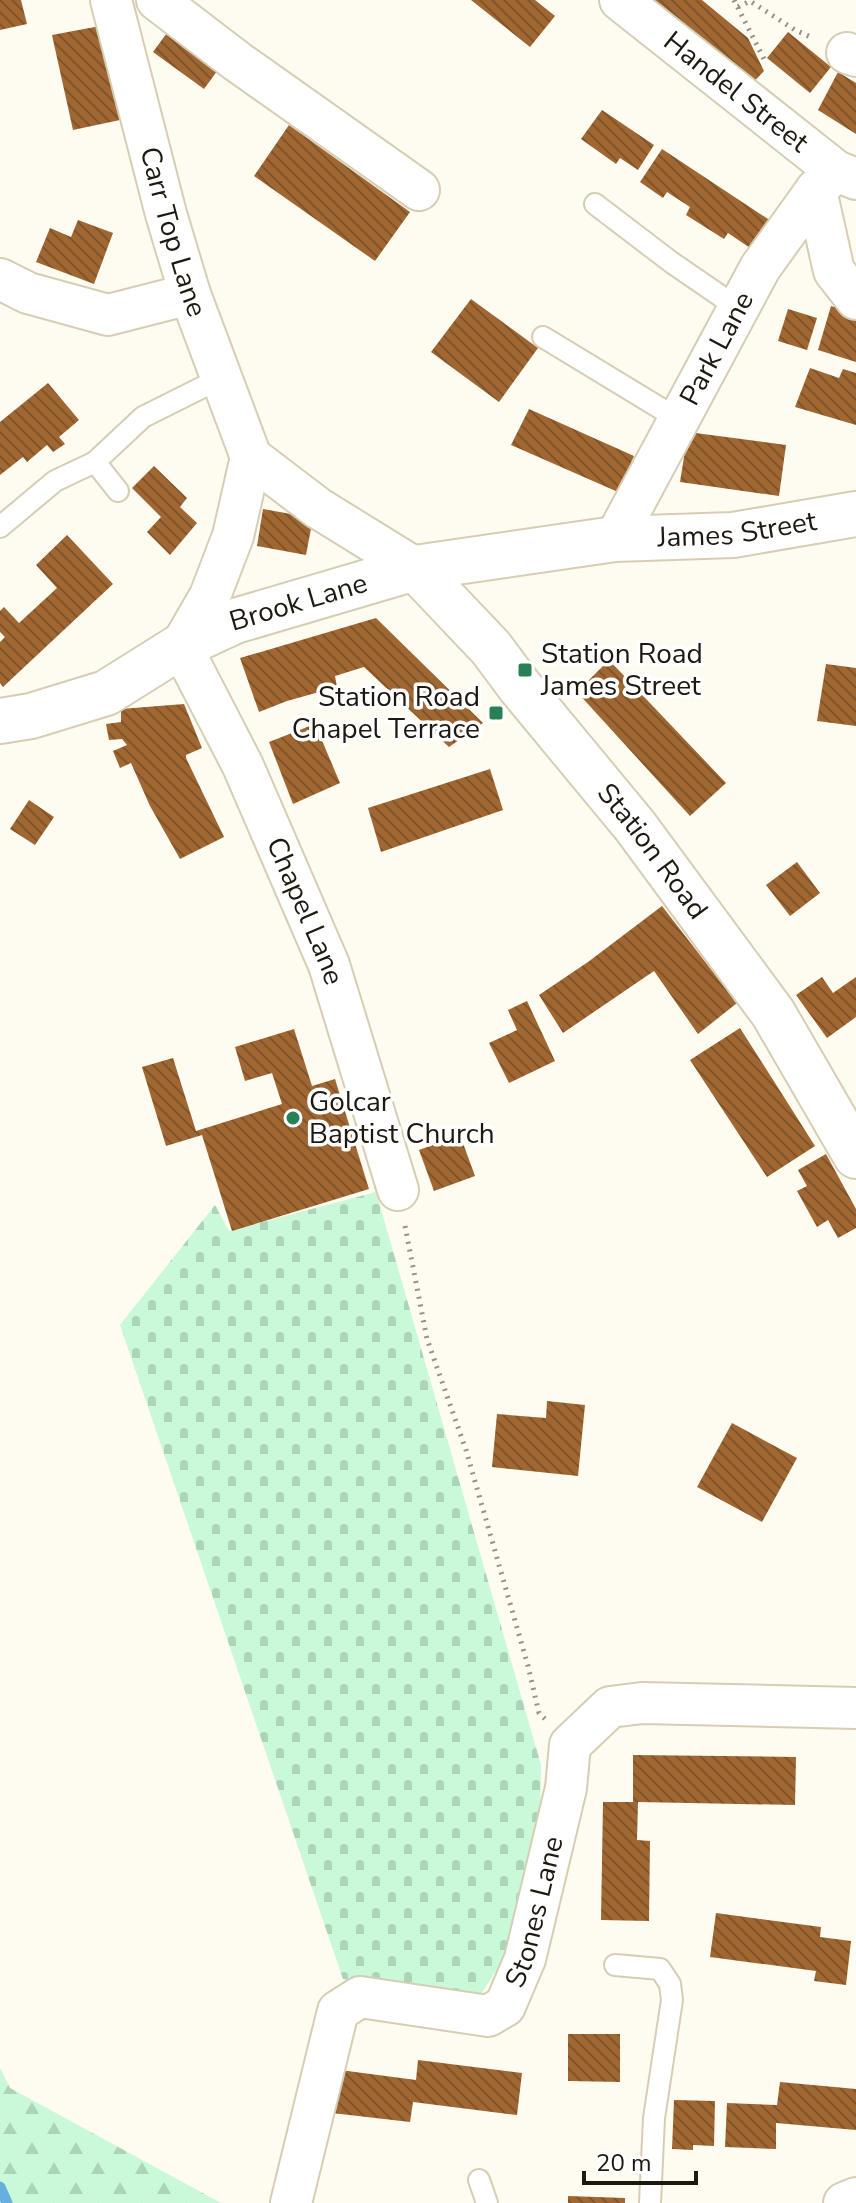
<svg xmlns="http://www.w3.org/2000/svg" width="856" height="2203" font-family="'Nunito Sans',sans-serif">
<defs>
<pattern id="forest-firs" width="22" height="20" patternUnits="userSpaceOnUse" patternTransform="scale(2)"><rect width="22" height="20" fill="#c9f9d8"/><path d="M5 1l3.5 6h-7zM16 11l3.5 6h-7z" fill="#acd5b8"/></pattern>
<pattern id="cemetery-stones" width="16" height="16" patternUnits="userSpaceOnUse" patternTransform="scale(2)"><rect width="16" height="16" fill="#c9f9d8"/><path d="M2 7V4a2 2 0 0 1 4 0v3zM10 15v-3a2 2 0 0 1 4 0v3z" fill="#acd5b8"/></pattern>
<pattern id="building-back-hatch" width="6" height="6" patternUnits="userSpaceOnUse" patternTransform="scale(2)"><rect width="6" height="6" fill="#a06732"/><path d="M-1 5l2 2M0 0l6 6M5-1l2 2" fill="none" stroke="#825429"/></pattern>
</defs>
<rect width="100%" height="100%" fill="#fefbf0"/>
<path fill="url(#forest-firs)" d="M 0,2068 L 10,2088 L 221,2203 L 0,2203 Z"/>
<path fill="url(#cemetery-stones)" d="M 376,1192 L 541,1765 L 540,1830 L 508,1952 L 476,2002 L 343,1979 L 120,1325 L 215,1205 L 229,1231 Z"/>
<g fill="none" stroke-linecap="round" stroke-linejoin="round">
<path stroke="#66b0de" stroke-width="11" d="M 0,2187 L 7,2203"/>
</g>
<g fill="url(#building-back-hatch)">
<path d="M 0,0 L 21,0 L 27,24 L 0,30 Z"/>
<path d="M 471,0 L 535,0 L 555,16 L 530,47 Z"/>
<path d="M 635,0 L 702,0 L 748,38 L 764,71 L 746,90 Z"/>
<path d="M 100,26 L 120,120 L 73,130 L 52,35 Z"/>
<path d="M 172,26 L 223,63 L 204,89 L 153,52 Z"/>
<path d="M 788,32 L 831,67 L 810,93 L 767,58 Z"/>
<path d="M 838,72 L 856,83 L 856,134 L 818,110 Z"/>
<path d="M 602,110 L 654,145 L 638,170 L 620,158 L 616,164 L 581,139 Z"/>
<path d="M 289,125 L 410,212 L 375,261 L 254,176 Z"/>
<path d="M 662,149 L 774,223 L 756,252 L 728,233 L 724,239 L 686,215 L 690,207 L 667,192 L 663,198 L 640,182 Z"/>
<path d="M 78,220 L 113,233 L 94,284 L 36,262 L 50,228 L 71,237 Z"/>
<path d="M 471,299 L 538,348 L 499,402 L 431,352 Z"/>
<path d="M 831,306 L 856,314 L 856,362 L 818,350 Z"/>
<path d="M 788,309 L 817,318 L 807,350 L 778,341 Z"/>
<path d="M 810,368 L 839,378 L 843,369 L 856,373 L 856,425 L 795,407 Z"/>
<path d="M 48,383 L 79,420 L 59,437 L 65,444 L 53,452 L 47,445 L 27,462 L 23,457 L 0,475 L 0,422 Z"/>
<path d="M 529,409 L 634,456 L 618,492 L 511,445 Z"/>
<path d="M 688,432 L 786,445 L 779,496 L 680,482 Z"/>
<path d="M 154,466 L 187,498 L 180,507 L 197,523 L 170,555 L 147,532 L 161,517 L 132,488 Z"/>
<path d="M 263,509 L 313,518 L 306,555 L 257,546 Z"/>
<path d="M 67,535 L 113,584 L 3,687 L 0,683 L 0,642 L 5,637 L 0,632 L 0,611 L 4,607 L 19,623 L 57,588 L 36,565 Z"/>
<path d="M 376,618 L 483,723 L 449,747 L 364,667 L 335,676 L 337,687 L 287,701 L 259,712 L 240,658 Z"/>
<path d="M 609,660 L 726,783 L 690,816 L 577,692 Z"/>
<path d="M 826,664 L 856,668 L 856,726 L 817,721 Z"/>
<path d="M 184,704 L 202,748 L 186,755 L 186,758 L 224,837 L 180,859 L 150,806 L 131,763 L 120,768 L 113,751 L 127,745 L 122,739 L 109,740 L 106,724 L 121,722 L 121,709 Z"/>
<path d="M 315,724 L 340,783 L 293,804 L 269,742 Z"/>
<path d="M 490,769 L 503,810 L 381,852 L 368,808 Z"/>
<path d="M 29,800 L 54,817 L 35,845 L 10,829 Z"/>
<path d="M 797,862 L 820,893 L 790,916 L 766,885 Z"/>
<path d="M 662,906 L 737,1003 L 698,1034 L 654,971 L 563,1033 L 539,995 L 588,962 Z"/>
<path d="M 822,977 L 833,993 L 856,977 L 856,1017 L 827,1038 L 796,995 Z"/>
<path d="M 527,1001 L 555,1061 L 509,1083 L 489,1043 L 517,1030 L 508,1010 Z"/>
<path d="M 740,1028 L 815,1146 L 767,1177 L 690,1060 Z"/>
<path d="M 294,1029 L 312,1086 L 335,1079 L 369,1189 L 232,1231 L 202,1135 L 166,1146 L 142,1067 L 173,1058 L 196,1131 L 282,1104 L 272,1073 L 245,1081 L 235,1047 Z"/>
<path d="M 460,1135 L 475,1176 L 434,1191 L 419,1150 Z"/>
<path d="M 826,1154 L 856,1209 L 856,1228 L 838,1238 L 828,1220 L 817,1227 L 797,1191 L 807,1186 L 798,1170 Z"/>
<path d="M 547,1401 L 585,1405 L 578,1476 L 492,1467 L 497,1414 L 546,1418 Z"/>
<path d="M 732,1423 L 797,1458 L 762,1522 L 697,1487 Z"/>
<path d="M 633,1755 L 796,1757 L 795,1805 L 638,1802 L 637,1840 L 650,1841 L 649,1921 L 601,1920 L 603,1802 L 633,1802 Z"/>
<path d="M 716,1913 L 821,1927 L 820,1937 L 851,1941 L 846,1985 L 814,1981 L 816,1971 L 710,1957 Z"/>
<path d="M 568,2034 L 620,2034 L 620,2082 L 568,2081 Z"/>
<path d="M 418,2060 L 522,2073 L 517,2115 L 413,2102 L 410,2122 L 332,2113 L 340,2070 L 416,2080 Z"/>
<path d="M 780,2082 L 856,2089 L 856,2130 L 776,2123 L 776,2149 L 725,2147 L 727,2103 L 777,2105 Z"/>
<path d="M 674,2100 L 715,2101 L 714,2146 L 693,2145 L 693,2150 L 672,2149 Z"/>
<path d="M 568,2196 L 625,2198 L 625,2203 L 568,2203 Z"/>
</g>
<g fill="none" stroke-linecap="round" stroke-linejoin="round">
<defs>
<g id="service">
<path d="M 595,204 L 671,262 L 738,308"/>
<path d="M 543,337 L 678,419"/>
<path d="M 95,462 L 118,491"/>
<path d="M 0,527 L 55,481 L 95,462 L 143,417 L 221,378"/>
<path d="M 615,1965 L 660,1969 L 670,1984 L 672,2000 L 654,2118 L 650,2203"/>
<path d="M 479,2180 L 487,2203"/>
</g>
<g id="minor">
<path id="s1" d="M 111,0 L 166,214 L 190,294 L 251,457 L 318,508 L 415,568"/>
<path d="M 157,0 L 238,62 L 419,190"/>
<path id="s2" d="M 620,0 L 836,171 L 856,179"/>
<path d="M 847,53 L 856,56"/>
<path d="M 816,190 L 834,271 L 856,299"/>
<path d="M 0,279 L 28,293 L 108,315 L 190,294"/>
<path id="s3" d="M 251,457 L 233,536 L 210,596 L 181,646 L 243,766 L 329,965 L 398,1190"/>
<path id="s4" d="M 615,539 L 760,268 L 816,190 L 836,171"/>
<path id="s5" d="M 291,2203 L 338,2011 L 360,1997 L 488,2016 L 505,2006 L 525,1959 L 566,1788 L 570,1745 L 610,1707 L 642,1703 L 856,1708"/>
<path d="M 844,2203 L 856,2198"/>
</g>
<g id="tertiary">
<path id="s6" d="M 415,568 L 491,648 L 520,687 L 635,826 L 773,1013 L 856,1156"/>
<path id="s7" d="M 0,721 L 31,716 L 106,693 L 181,646 L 235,621 L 415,568 L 615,539 L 733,535 L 856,514"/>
</g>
</defs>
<use href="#service" stroke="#d6ceb4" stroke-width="24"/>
<use href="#minor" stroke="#d6ceb4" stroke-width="44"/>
<use href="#tertiary" stroke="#d6ceb4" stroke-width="48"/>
<g stroke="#979389" stroke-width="5" stroke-dasharray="2 6" stroke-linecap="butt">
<path d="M 734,0 L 766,63"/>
<path d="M 738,7 L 750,1 L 795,30 L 813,38"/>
<path d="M 405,1226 L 427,1339 L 466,1450 L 528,1666 L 539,1713 L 545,1719"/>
</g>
<use href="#service" stroke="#fff" stroke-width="20"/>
<use href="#minor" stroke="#fff" stroke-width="40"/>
<use href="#tertiary" stroke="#fff" stroke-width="44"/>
</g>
<g fill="#288156" stroke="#fff" stroke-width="3">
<rect x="517" y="662" width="16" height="16" rx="4"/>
<rect x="488" y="705" width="16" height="16" rx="4"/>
<circle cx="293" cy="1118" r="8"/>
</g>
<g text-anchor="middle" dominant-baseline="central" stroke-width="7" stroke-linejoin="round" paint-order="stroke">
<g font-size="28" fill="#1d1910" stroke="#fff">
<text stroke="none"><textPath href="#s2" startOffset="148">Handel Street</textPath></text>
<text stroke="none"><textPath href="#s1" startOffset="240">Carr Top Lane</textPath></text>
<text stroke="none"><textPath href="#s4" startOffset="216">Park Lane</textPath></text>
<text stroke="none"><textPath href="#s7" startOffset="770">James Street</textPath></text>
<text stroke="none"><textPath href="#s7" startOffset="324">Brook Lane</textPath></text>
<text stroke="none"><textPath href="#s6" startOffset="370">Station Road</textPath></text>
<text stroke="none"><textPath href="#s3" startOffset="496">Chapel Lane</textPath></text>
<text stroke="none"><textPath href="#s5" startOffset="472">Stones Lane</textPath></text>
</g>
<g font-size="28" fill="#1d1910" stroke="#fff" text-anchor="start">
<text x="541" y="654">Station Road<tspan x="541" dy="32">James Street</tspan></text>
<text x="480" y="697" text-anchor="end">Station Road<tspan x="480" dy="32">Chapel Terrace</tspan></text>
<text x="309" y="1102">Golcar<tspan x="309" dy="32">Baptist Church</tspan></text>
</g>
</g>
<path d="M584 2171v12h112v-12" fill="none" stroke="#1d1910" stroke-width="4"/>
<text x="596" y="2171" font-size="24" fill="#1d1910" stroke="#ffffff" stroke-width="6" paint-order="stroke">20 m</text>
</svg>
